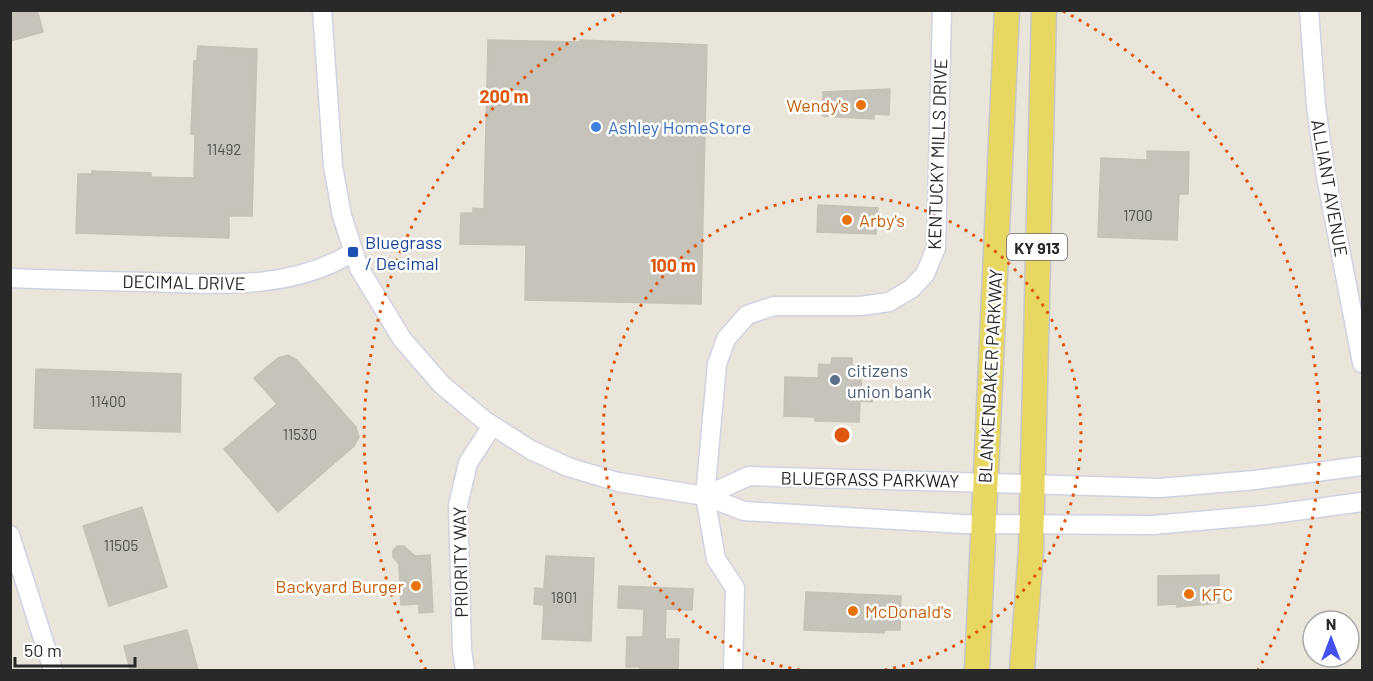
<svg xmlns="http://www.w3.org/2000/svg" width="1373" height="681" font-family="Barlow,sans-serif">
<rect width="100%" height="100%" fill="#eae5db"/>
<g fill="#c6c3ba" stroke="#c5c1b5" stroke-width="1.5">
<path d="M 10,10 L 37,10 L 43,32 L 10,41 Z"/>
<path d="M 488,40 L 580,42 L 580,40 L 707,45 L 701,304 L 525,300 L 526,245 L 460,244 L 461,213 L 473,213 L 473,208 L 484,209 Z"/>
<path d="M 198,46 L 257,49 L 252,216 L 229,216 L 229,238 L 76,233 L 78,174 L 92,174 L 92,171 L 151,173 L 151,177 L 194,178 L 195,135 L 191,134 L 194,61 L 197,61 Z"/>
<path d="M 890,89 L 889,115 L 874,114 L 874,119 L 823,116 L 823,92 Z"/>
<path d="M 1147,151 L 1189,152 L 1188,194 L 1179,194 L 1177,240 L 1098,237 L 1101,158 L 1147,160 Z"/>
<path d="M 818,205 L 878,208 L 876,234 L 817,232 Z"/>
<path d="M 288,355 L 297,360 L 356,427 L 359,437 L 354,446 L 278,512 L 224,449 L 277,404 L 254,378 L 278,358 Z"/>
<path d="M 832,358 L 852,358 L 852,366 L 861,366 L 861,388 L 873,388 L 872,402 L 860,401 L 859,422 L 815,421 L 815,417 L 784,416 L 785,377 L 818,378 L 819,364 L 831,365 Z"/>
<path d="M 36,369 L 181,374 L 180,432 L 34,428 Z"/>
<path d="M 142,507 L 167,587 L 109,606 L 83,526 Z"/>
<path d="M 397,546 L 404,546 L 415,556 L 430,555 L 433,612 L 419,613 L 419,604 L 401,605 L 399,564 L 393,557 L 393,551 Z"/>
<path d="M 546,556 L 594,558 L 591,641 L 542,639 L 544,605 L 534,604 L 535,588 L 544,589 Z"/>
<path d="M 1219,575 L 1219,603 L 1177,607 L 1177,604 L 1158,605 L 1158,576 Z"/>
<path d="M 619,586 L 693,589 L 692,610 L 666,609 L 665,639 L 679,639 L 678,670 L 640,670 L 640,667 L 626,667 L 627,637 L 643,637 L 644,609 L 618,608 Z"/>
<path d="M 806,592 L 901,596 L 900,630 L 884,630 L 884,633 L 804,630 Z"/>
<path d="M 187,630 L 198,670 L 130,670 L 124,646 Z"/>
</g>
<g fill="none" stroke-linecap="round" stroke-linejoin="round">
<defs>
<g id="minor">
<path d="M 322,10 L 333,166 L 342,216 L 359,268 L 402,339 L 442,385 L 484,420 L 531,450 L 568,467 L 618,482 L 705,496 L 744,511 L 964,524 L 1153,525 L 1265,515 L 1362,502"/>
<path d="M 1309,10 L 1316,106 L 1326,177 L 1362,363"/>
<path d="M 10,278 C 56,280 102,281 148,282 C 217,284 291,291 353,252"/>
<path d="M 705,496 L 749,476 L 1160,488 L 1255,480 L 1362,466"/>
<path d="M 10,535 L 53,670"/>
<path d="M 465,670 L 462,650 L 458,505 L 468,463 L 492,426"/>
<path d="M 733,670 L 735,588 L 716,559 L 705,496 L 717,364 L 726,339 L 747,315 L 774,306 L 861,306 L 889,302 L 911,289 L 925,274 L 936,248 L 942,10"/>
</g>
<g id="major">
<path d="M 977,670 L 1007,10"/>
<path d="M 1022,670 L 1031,550 L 1044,10"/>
</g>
</defs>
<use href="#minor" stroke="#d1d2e1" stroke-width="21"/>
<use href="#major" stroke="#c7c7c7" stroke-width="27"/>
<use href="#minor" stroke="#fff" stroke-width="18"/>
<use href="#major" stroke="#e8d762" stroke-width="24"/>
</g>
<g fill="none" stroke="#de570d" stroke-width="3" stroke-dasharray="3 6">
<path d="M800 670A239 239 0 1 1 884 670"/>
<path d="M426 670A478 478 0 0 1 621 11M1063 11A478 478 0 0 1 1258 670"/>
</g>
<g fill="#e8710a" stroke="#fff" stroke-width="2">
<circle cx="861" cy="105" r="6"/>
<circle cx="847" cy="220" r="6"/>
<circle cx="416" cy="586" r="6"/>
<circle cx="1189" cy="594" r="6"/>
<circle cx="853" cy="611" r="6"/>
</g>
<circle fill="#3f7fe0" stroke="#fff" stroke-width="2" cx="596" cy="127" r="6"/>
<rect fill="#1a4fb4" stroke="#fff" stroke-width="2" x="347" y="246" width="12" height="12" rx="3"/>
<circle fill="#5c6f8a" stroke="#fff" stroke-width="2" cx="835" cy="380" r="6"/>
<g text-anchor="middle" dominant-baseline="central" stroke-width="5" stroke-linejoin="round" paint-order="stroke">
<g font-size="15" fill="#50504d">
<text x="224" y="149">11492</text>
<text x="1138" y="215">1700</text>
<text x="108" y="401">11400</text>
<text x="300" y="434">11530</text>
<text x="121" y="545">11505</text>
<text x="564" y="597">1801</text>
</g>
<rect fill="#fff" stroke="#696969" stroke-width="1.5" x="1007" y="234" width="60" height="26" rx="4.5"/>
<g font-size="16" font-weight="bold" fill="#292929">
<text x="1037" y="247">KY 913</text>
</g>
<g font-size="18" fill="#c56008" stroke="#fff" text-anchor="start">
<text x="849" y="105" text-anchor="end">Wendy's</text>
<text x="859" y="220">Arby's</text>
<text x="404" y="586" text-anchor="end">Backyard Burger</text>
<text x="1201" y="594">KFC</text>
<text x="865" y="611">McDonald's</text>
</g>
<g font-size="18" fill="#366cbe" stroke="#fff" text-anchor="start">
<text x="608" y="127">Ashley HomeStore</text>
</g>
<g font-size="18" fill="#292929" stroke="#fff">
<text transform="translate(937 154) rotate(-88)">KENTUCKY MILLS DRIVE</text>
<text transform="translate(1330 188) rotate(80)">ALLIANT AVENUE</text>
<text transform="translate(184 282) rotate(1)">DECIMAL DRIVE</text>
<text transform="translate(990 376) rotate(-87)">BLANKENBAKER PARKWAY</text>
<text transform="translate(870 479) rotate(1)">BLUEGRASS PARKWAY</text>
<text transform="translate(460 562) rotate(-91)">PRIORITY WAY</text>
</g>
<g font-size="18" fill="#164399" stroke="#fff" text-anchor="start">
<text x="365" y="242">Bluegrass<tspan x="365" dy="21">/ Decimal</tspan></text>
</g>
<g font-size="18" fill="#4e5e75" stroke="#fff" text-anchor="start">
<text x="847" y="370">citizens<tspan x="847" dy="21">union bank</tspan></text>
</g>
</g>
<circle cx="842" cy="435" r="9" fill="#de570d" stroke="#fff" stroke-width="3"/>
<g font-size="18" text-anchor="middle" font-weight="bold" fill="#de570d" stroke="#fff" stroke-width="5" stroke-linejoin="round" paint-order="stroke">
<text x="504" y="103">200 m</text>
<text x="673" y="272">100 m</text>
</g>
<rect width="1373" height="681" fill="none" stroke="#292929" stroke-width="24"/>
<g transform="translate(1331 639)"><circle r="28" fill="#ffffff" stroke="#a9a9a9" stroke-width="1.5"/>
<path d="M0-4.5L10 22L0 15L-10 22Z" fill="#4351f0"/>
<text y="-9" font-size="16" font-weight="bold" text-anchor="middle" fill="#292929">N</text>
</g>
<path d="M15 657v9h120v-9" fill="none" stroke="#292929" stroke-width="3"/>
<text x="24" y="657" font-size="18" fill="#292929" stroke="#ffffff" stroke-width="4.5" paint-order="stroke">50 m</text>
</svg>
